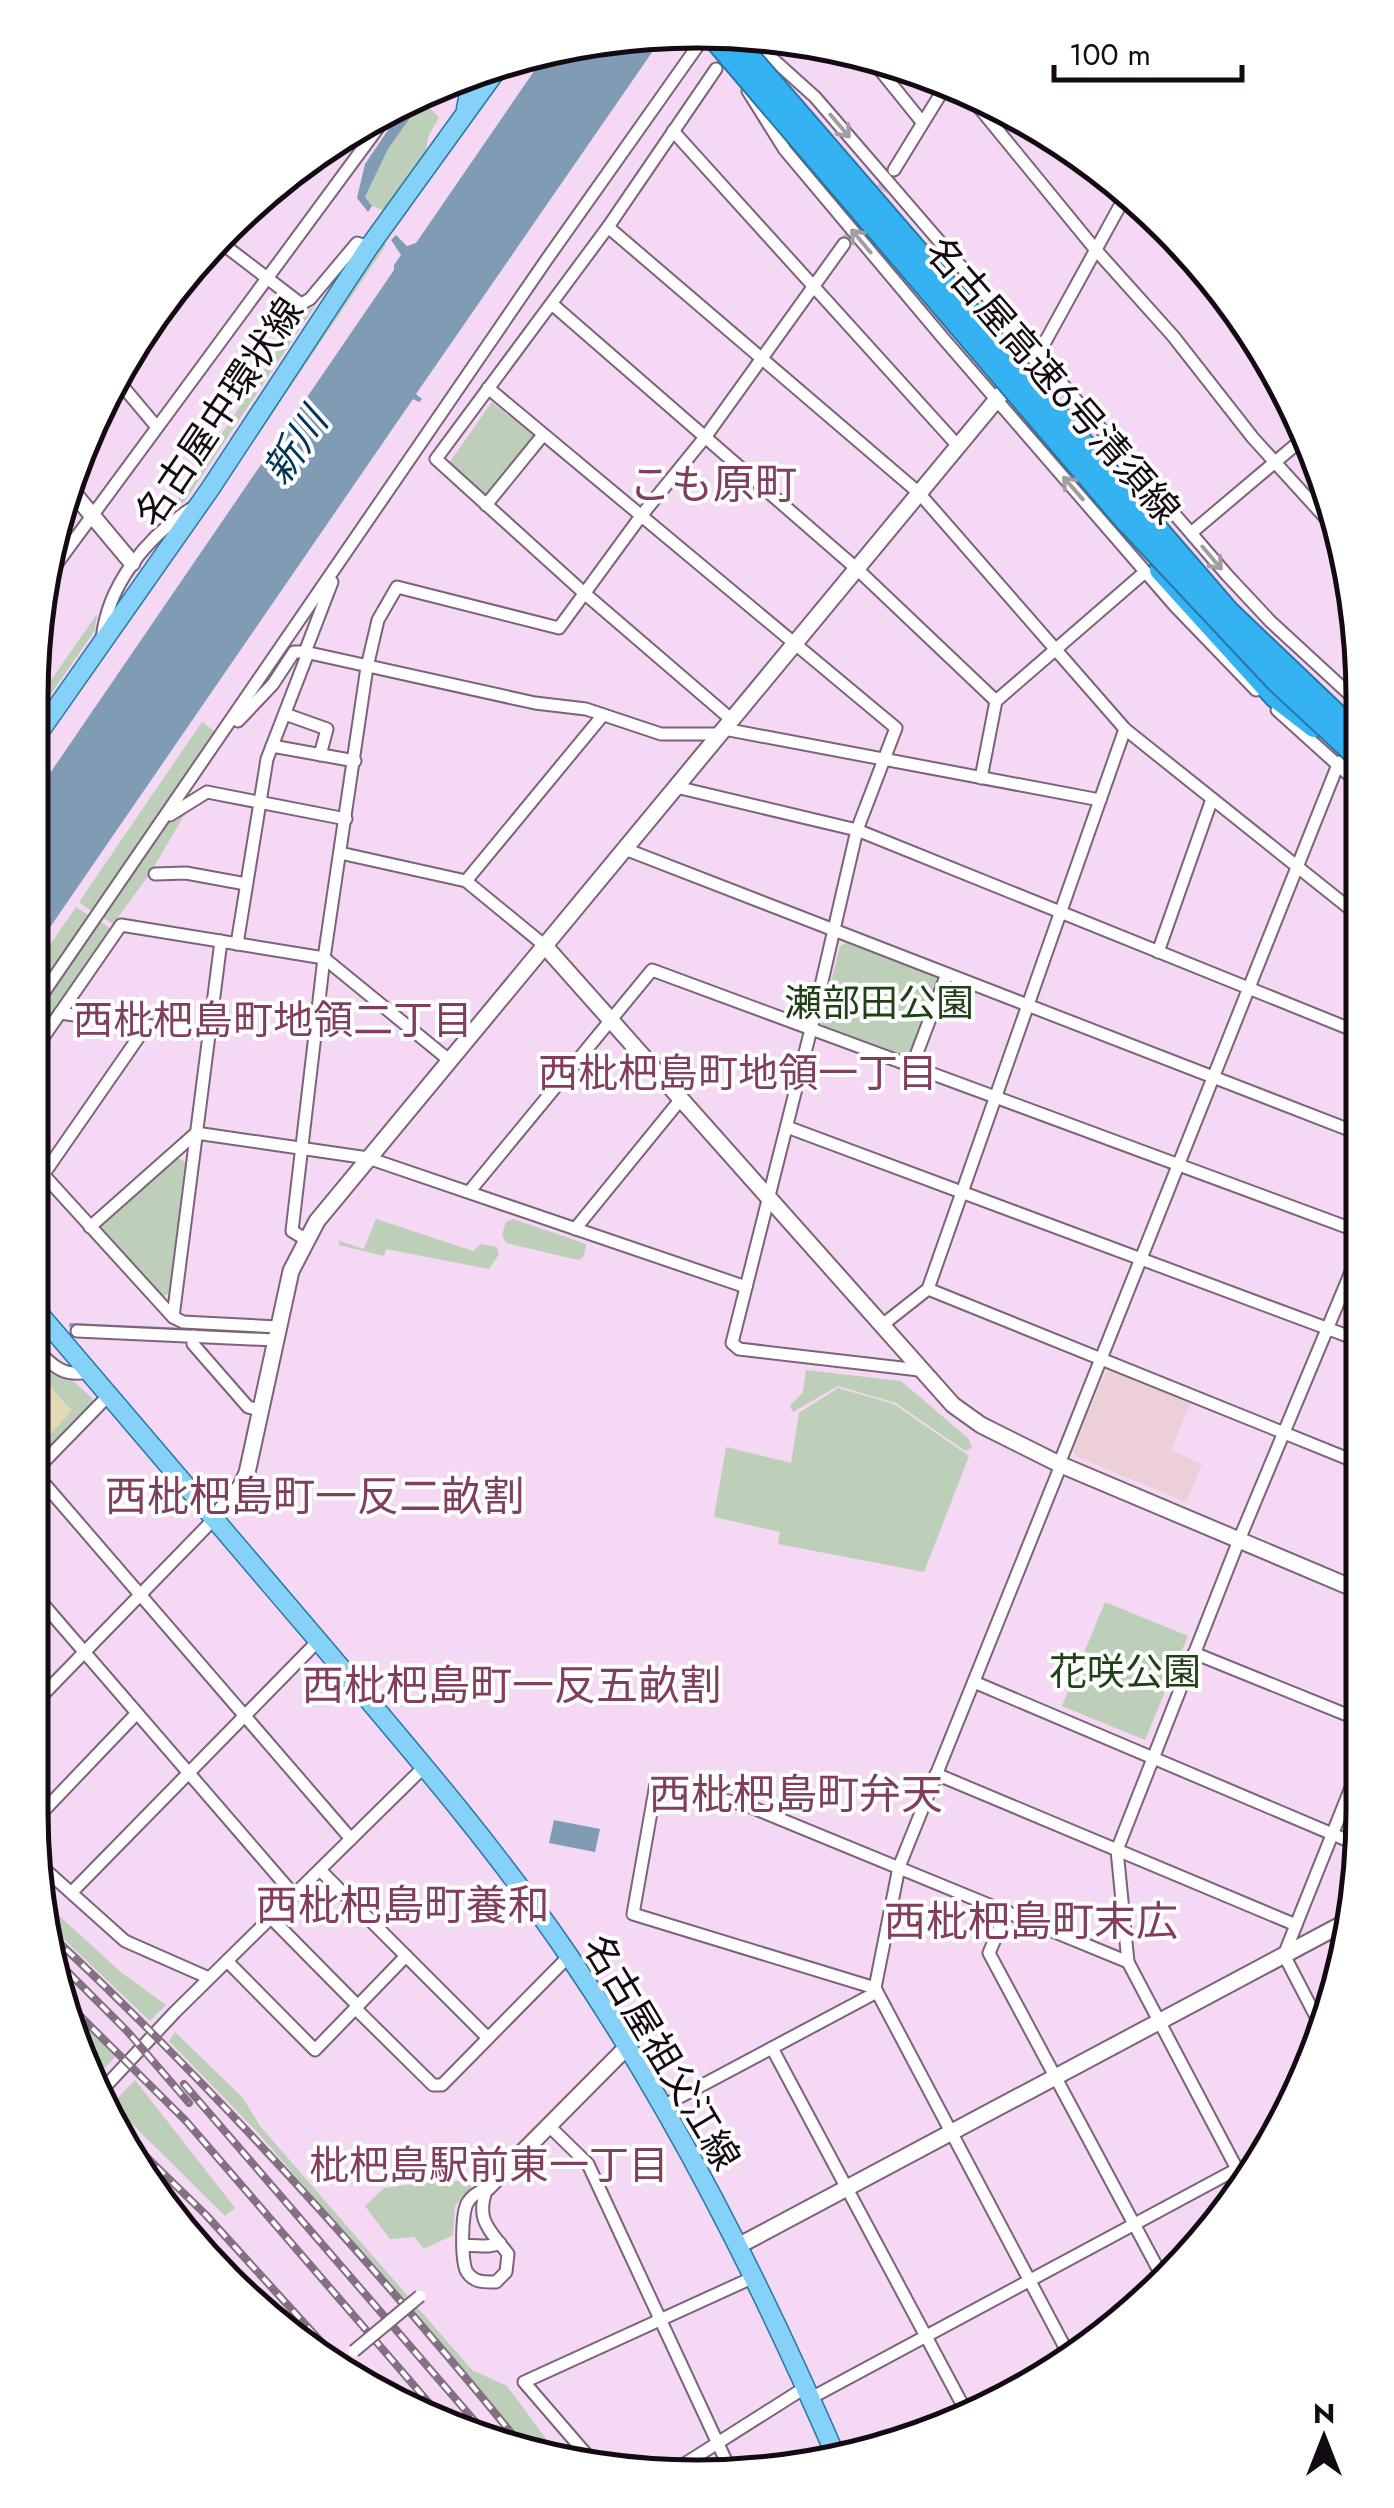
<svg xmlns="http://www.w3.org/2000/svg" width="1394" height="2508" font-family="Jost,'Noto Sans JP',sans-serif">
<rect width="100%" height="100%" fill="#f5d8f3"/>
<path fill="#ebd1d7" d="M 1113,1369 L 1191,1402 L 1171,1450 L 1202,1464 L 1186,1502 L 1075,1456 L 1073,1450 L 1106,1371 Z"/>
<g fill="#bdceb9">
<path d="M 422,101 L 439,117 L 428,137 L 426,151 L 383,210 L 372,206 L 365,197 L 388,149 Z"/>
<path d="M 381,242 L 386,245 L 217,496 L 190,528 Z"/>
<path d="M 315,306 L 185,501 L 154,526 L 177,501 L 302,313 Z"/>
<path d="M 492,402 L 536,438 L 487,497 L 449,463 Z"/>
<path d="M 97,614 L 95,630 L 31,723 L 31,709 Z"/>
<path d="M 202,722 L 217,733 L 94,913 L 79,902 Z"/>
<path d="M 203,796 L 183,817 L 151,872 L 113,924 L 102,917 L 169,821 Z"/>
<path d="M 76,907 L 91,917 L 31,1004 L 31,972 Z"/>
<path d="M 99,921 L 111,929 L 31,1044 L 31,1019 Z"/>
<path d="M 846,943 L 938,977 L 939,981 L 912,1056 L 906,1059 L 825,1029 L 821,1022 L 840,946 Z"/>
<path d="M 178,1158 L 185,1162 L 169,1294 L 160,1297 L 101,1231 L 101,1225 Z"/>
<path d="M 376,1219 L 473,1251 L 481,1244 L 497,1247 L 499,1254 L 489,1269 L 386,1249 L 384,1256 L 339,1245 L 339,1241 L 364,1249 Z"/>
<path d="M 513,1219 L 586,1244 L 584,1256 L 579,1260 L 569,1258 L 506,1243 L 502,1235 L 506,1222 Z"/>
<path d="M 31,1350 C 53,1368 76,1380 94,1401 L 38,1459 L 30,1459 Z"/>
<path d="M 806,1370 L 901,1381 L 968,1438 L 972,1448 L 965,1451 L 896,1403 L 838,1386 L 793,1412 L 790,1406 L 803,1392 Z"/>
<path d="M 838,1388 L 894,1404 L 969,1456 L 924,1572 L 778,1544 L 780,1532 L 714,1517 L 726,1447 L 791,1463 L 799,1413 Z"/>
<path d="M 1105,1602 L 1188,1636 L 1145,1740 L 1062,1706 Z"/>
<path d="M 45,1903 L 122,1973 L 166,2005 L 150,2021 L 49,1925 Z"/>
<path d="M 62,2005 L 117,2055 L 94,2079 L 65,2025 Z"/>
<path d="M 175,2032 L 243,2098 L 260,2126 L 472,2370 L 507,2386 L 561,2459 L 536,2456 L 260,2135 L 169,2041 Z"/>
<path d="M 135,2080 L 235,2208 L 225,2216 L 112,2104 Z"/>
<path d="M 439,2181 L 464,2181 L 472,2187 L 455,2206 L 453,2235 L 424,2249 L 414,2237 L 390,2239 L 365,2206 L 384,2188 Z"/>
</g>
<path fill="#e3d9b4" d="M 31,1362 C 46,1378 56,1395 72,1410 L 34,1452 L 30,1448 Z"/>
<g fill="#7f9cb4">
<path d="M 654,31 L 666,32 L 416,394 L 422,399 L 419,402 L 413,399 L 31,955 L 31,801 L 394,270 L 394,265 L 401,255 L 391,240 L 396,235 L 407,246 L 416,243 L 550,48 Z"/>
<path d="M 425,90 L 420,98 L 422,101 L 388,149 L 365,197 L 372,206 L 368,212 L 357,198 L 365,164 L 411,96 Z"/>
<path d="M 554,1820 L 600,1829 L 595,1852 L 549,1843 Z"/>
</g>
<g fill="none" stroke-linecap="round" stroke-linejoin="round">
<path stroke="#7f9cb4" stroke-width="4" d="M 71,1325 L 257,1333"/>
<path stroke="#d3b9d1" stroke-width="11" stroke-dasharray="11 5.5" stroke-linecap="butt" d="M 844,244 L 892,174"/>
<defs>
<g id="street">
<path d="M 745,34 L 815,97 L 1227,575 L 1270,621 L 1359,703"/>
<path d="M 868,55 L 922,122"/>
<path d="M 716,69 L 608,227 L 436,459 L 583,592 L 732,720"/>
<path d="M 964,89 L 1095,249 L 1173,336 L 1253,438 L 1341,535"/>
<path d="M 748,91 L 785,150 L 943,338 L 1175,606 L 1256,690"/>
<path d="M 673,131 L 958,446"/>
<path d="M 894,170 L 948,82"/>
<path d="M 608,227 L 919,493 L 1125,729 L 1359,916"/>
<path d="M 224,245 L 301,304 L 310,299 L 357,243 L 369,247"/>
<path d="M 224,245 L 229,226"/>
<path d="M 196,257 L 224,245"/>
<path d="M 552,304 L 857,569 L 996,701"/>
<path d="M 1027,366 L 1039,353 L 1127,193"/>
<path d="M 114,376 L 156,426"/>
<path d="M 488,388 L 896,728 L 857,830 L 811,1029 L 732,1343 L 739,1349 L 919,1370"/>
<path d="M 486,505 L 543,435"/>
<path d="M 1191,533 L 1306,436"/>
<path d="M 47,577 L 397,102"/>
<path d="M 102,640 C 107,585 147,537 192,508"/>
<path d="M 305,652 L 332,582"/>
<path d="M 1277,710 L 1359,784"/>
<path d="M 285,714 L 327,729 L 320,755"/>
<path d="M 238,721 L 273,684 L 294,652 L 305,652 L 535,703 L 586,709 L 661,734 L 720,734"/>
<path d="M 724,729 L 1100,800"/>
<path d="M 272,746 L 355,761"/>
<path d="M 981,778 L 996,701 L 1145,572"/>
<path d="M 676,787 L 857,830 L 1360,1033"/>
<path d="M 170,815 L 207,792 L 346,819"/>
<path d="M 625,849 L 1360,1134"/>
<path d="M 340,853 L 466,881 L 544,945"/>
<path d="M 155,874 L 186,873 L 246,884"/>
<path d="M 466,881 L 603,715"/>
<path d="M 237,944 L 267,759 L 308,653"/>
<path d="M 1158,952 L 1212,799"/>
<path d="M 31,1011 L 547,259 L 704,37"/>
<path d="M 60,1013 L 209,1034"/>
<path d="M 31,1055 L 121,925 L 324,958 L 449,1060"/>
<path d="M 912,1066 L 947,974"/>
<path d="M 787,1127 L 1361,1341"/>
<path d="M 31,1161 L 173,1317 L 183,1322 L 278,1327"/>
<path d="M 43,1175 L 138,1038 L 140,1024"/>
<path d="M 469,1192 L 652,970 L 1360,1232"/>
<path d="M 90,1227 L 196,1133 L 368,1158 L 746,1287"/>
<path d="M 575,1229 L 681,1099"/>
<path d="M 305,1239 L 292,1231 L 324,958 L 367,667 L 378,620 L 397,587 L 559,628 L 641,516 L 706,436 L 844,244"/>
<path d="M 928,1289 L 1361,1464"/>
<path d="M 173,1317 L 221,941"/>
<path d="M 881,1326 L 928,1289 L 1125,729"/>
<path d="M 77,1331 L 275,1340"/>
<path d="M 194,1336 L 193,1344 L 248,1407 L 260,1410"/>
<path d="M 31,1344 C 51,1363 60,1378 89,1372"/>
<path d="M 1059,1464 L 1339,762"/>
<path d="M 1061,1465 L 899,1867 L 875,1988 L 1069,2355"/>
<path d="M 30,1467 L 351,1839"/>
<path d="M 30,1476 L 109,1395"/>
<path d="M 30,1589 L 294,1895"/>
<path d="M 1194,1653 L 1362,1721"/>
<path d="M 974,1682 L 1363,1847"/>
<path d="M 30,1708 L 214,1519"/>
<path d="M 936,1774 L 1296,1925"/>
<path d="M 32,1823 L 137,1713"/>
<path d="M 39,1864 L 125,1941 L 209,1978"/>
<path d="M 320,1870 L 488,2038"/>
<path d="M 72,1892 L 318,1641"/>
<path d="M 1007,1911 L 989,1953 L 1164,2280"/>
<path d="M 271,1918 L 358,2006"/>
<path d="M 227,1961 L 315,2050 L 406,1956"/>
<path d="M 875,1988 L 633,1914 L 656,1784 L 746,1805 L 1128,1962"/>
<path d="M 355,2008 L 433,2085 L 442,2085 L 569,1956"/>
<path d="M 1325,2034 L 1284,1955 L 1362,1760"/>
<path d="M 772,2048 L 969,2417"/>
<path d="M 101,2091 L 175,2012 L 425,1766"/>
<path d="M 663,2106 L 877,1992"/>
<path d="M 548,2125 L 588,2164 L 733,2476"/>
<path d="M 1246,2179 L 1237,2169 L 1128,1962 L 1117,1850 L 1239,1540 L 1361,1248"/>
<path d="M 487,2188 C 475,2220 489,2229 508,2254 L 506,2272 L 496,2282 C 485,2282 474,2283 467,2272 C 461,2263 461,2211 468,2202 C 472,2195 480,2191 487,2188 Z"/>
<path d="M 463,2246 C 476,2244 488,2249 500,2243"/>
<path d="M 811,2398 L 1237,2169"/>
<path d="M 593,2462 L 524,2382 L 754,2277"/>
<path d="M 675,2470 L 806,2387"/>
</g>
<g id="secondary">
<path d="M 65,483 L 132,563"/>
<path d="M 544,945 L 953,1405 L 981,1425 L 1059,1464 L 1362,1592"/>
<path d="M 214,1519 L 241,1486 L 247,1473 L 291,1271 L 317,1221 L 1007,387"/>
<path d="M 487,2188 L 627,2047"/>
<path d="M 738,2246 L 1350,1920"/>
</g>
<g id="primary">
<path d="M 466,109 L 473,72"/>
<path d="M 31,744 L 210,489 L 369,247 L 504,60"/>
<path d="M 31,1304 C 126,1414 220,1526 315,1637 C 403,1741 492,1843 569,1956 C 675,2112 760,2282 835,2454"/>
</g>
<path id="highway" d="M 1160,570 L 1275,697 L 1314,727"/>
</defs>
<use href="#street" stroke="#7c637b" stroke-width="15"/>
<use href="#secondary" stroke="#7c637b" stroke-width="19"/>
<use href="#primary" stroke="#2877a4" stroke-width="21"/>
<use href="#highway" stroke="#2877a4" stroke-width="24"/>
<use href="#street" stroke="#fff" stroke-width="11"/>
<use href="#secondary" stroke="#fff" stroke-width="15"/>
<use href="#primary" stroke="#85d1f7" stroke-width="18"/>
<use href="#highway" stroke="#34b2f2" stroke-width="20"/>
<defs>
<g id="rail">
<path d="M 50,1934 C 223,2096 381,2272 530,2456"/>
<path d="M 54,1958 L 127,2031 L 189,2103"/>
<path d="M 61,1997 L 186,2121 L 442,2418"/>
<path d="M 184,2084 L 491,2440"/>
<path d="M 125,2136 L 206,2215 L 354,2378"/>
</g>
</defs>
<use href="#rail" stroke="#837082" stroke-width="8"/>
<use href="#rail" stroke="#fff" stroke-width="4" stroke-dasharray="11" stroke-linecap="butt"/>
<defs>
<path id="street-bridge" d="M 354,2351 L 420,2296"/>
<g id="highway-bridge">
<path d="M 709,33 L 1124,519 L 1277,682 L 1359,758"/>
<path d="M 730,34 L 1229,612 L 1359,736"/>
</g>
</defs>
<use href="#street-bridge" stroke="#7c637b" stroke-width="15" stroke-linecap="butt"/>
<use href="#highway-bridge" stroke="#2877a4" stroke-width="24" stroke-linecap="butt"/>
<use href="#street-bridge" stroke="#fff" stroke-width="11"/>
<use href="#highway-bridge" stroke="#34b2f2" stroke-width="20"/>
</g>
<defs><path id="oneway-shaft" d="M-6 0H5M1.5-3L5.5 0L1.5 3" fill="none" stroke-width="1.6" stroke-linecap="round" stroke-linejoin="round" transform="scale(2.5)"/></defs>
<g stroke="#a19da1">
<use href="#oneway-shaft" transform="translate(840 126) rotate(50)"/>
<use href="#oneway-shaft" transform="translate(861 241) rotate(-130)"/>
<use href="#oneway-shaft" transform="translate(1073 488) rotate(-131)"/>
<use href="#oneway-shaft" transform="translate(1212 558) rotate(50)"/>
</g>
<g text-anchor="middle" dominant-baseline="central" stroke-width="8" stroke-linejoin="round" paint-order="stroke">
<g font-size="38" fill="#130a13" stroke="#fff">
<text transform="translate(1053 380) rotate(49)">名古屋高速6号清須線</text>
<text transform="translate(219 412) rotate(-56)">名古屋中環状線</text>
<text transform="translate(662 2052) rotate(59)">名古屋祖父江線</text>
</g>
<g font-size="38" fill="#204016" stroke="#fff">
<text x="879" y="1002">瀬部田公園</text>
<text x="1125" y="1671">花咲公園</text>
</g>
<g font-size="40" font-style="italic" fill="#003556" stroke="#fff">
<text transform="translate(295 446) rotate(-56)">新川</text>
</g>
<g font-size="40" fill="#813e5d" stroke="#fff">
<text x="273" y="1020">西枇杷島町地領二丁目</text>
<text x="738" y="1073">西枇杷島町地領一丁目</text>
<text x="489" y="2165">枇杷島駅前東一丁目</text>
</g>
<g font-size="42" fill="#813e5d" stroke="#fff">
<text x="713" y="484">こも原町</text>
<text x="315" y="1496">西枇杷島町一反二畝割</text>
<text x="512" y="1685">西枇杷島町一反五畝割</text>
<text x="796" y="1794">西枇杷島町弁天</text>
<text x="403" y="1905">西枇杷島町養和</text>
<text x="1031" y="1921">西枇杷島町末広</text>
</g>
</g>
<path d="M0 0H1394V2508H0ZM697 48H697A649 649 0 0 1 1346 697V1811A649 649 0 0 1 697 2460H697A649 649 0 0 1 48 1811V697A649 649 0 0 1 697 48Z" fill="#fff" fill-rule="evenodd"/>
<path fill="none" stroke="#130a13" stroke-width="5" d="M697 48H697A649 649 0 0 1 1346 697V1811A649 649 0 0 1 697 2460H697A649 649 0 0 1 48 1811V697A649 649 0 0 1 697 48Z"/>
<g transform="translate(1324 2438)" stroke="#ffffff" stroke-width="8" paint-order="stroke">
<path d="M0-8L18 38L0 25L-18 38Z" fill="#130a13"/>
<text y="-15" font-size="28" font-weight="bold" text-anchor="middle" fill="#130a13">N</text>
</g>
<path d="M1054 65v15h188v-15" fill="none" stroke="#130a13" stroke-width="5"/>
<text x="1069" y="65" font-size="30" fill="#130a13" stroke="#ffffff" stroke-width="8" paint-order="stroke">100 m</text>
</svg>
